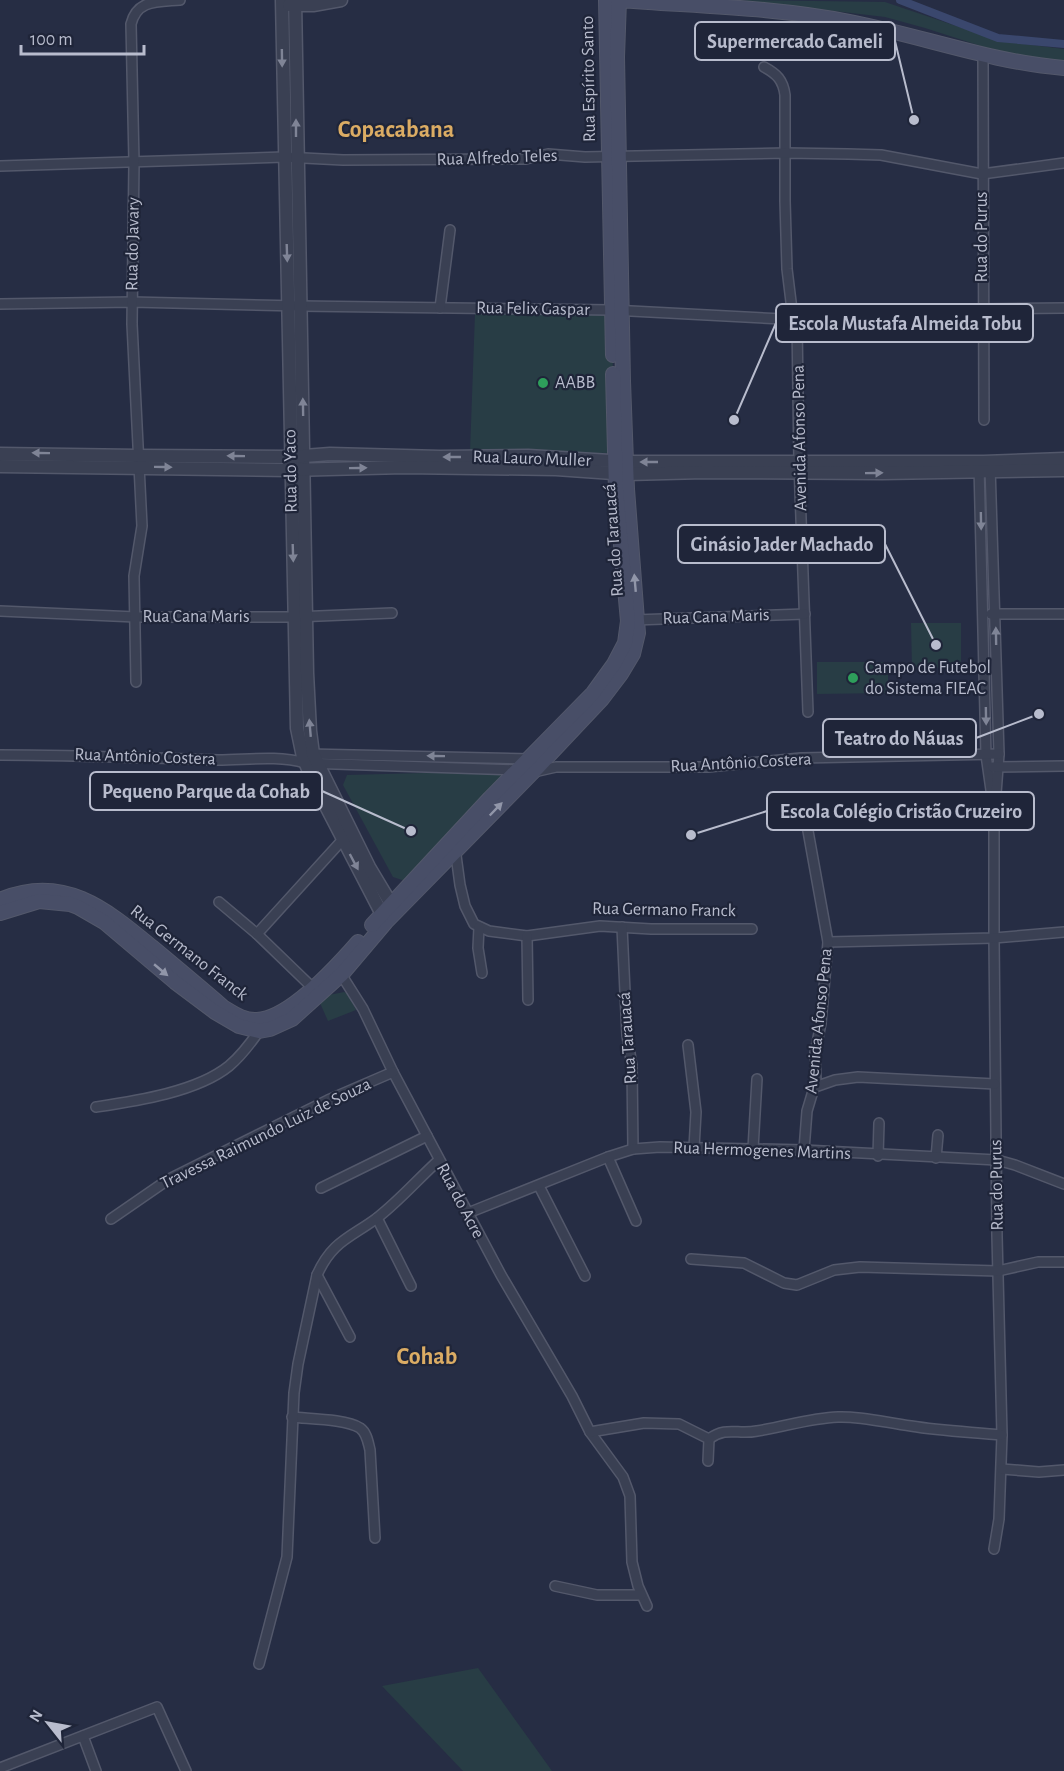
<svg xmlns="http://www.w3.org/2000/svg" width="1064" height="1771" font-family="'Alegreya Sans',sans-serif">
<rect width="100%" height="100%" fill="#262d44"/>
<g fill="#283d45">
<path d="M 740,0 L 885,2 L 992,38 L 1008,42 L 1064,49 L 1064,62 L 1031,58 L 984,47 L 925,28 L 885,17 Z"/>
<path d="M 475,313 L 612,315 L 614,453 L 470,452 Z"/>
<path d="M 911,623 L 961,623 L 961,667 L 912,668 Z"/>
<path d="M 817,662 L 888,662 L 888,693 L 817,694 Z"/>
<path d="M 499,771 L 506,777 L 405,881 L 393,877 L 343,785 L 347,775 Z"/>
<path d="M 344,992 L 348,994 L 356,1010 L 328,1021 L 320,1003 L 329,995 Z"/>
<path d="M 478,1668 L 552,1771 L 463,1771 L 382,1686 Z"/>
</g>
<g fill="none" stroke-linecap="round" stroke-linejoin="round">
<path stroke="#3a476d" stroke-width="8" d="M 900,0 L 998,38 L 1064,44"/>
<defs>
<g id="minor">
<path d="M 983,55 L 984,420"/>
<path d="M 764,67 C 777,74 783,80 785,95 L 785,201 L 787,269 L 792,310 L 797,322 L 799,463 L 808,712"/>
<path d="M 0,166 L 284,157 L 343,160 L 526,159 L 548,154 L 585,157 L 786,153 L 848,154 L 881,155 L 982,174 L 1064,163"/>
<path d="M 0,304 L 132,302 L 300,306 L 612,310 L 783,319 L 797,322 L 887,315 L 926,315 L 982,309 L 1064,308"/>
<path d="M 440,308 L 450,230"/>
<path d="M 979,466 L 986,755 L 992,797"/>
<path d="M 990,466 L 999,754 L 994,820 L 994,938 L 997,1236 L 1002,1435 L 999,1519 L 994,1549"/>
<path d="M 0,611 L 136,617 L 295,617 L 392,613"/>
<path d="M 991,614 L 1064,614"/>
<path d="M 634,620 L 805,614"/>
<path d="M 136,682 L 134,576 L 142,526 L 132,324 L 134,162 L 131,24 C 137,0 156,2 180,0"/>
<path d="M 308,754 L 531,759"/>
<path d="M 0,755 C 73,755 145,758 218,760 C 247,760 277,755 305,763 L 521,770"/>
<path d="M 993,767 L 1064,766"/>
<path d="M 534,772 L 556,767 L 708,767 L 801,758 L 999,754"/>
<path d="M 455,848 L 460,885 L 465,906 L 474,924 L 489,931 L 527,936 L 600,926 L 651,929 L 752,929"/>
<path d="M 219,902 L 257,934 L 316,991"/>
<path d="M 479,927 L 478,948 L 482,973"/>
<path d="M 622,927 L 627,1035 L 632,1066 L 633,1149"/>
<path d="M 257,934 L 346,836"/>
<path d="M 527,936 L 528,1000"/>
<path d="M 828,942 L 994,938 L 1064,932"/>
<path d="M 339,971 L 363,1009 L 393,1072 L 501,1275 L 572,1396 L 590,1432 L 623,1477 L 630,1496 L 632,1562 L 638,1586 L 647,1606"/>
<path d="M 688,1045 L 696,1112 L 694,1148"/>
<path d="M 815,1087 L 835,1080 L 858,1077 L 995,1084"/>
<path d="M 96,1107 C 136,1101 197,1092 229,1066 C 241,1056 250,1044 259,1031"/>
<path d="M 753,1149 L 757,1079"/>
<path d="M 804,1150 L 807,1111 L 816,1081 L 815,1053 L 821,1023 L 828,942 L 806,820"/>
<path d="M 878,1156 L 879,1123"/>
<path d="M 608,1157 L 636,1221"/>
<path d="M 936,1158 L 938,1135"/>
<path d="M 539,1186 L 585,1276"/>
<path d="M 321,1188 L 427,1136"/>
<path d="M 468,1213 L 608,1157 L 633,1149 L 660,1147 L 804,1150 L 997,1160 L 1015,1165 L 1064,1184"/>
<path d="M 377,1218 L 411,1286"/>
<path d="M 111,1219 L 169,1179 L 328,1100 L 393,1072"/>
<path d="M 691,1259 L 744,1263 L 784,1283 L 797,1285 L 834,1270 L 860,1267 L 998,1271 L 1038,1262 L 1064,1262"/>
<path d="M 317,1275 L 350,1337"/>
<path d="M 292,1417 C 309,1419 346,1419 360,1428 C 367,1433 368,1442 370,1450 L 375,1538"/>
<path d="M 590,1432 L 644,1423 L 679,1424 L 709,1439 L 708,1461"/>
<path d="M 709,1439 C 727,1426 737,1435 757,1431 C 784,1427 810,1418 838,1417 C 862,1416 887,1423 911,1426 C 941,1431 972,1432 1002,1435"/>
<path d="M 1002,1469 L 1039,1472 L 1064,1470"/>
<path d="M 555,1586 L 597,1595 L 641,1595"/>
<path d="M 259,1664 L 287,1557 L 294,1393 L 298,1364 L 317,1275 C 332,1241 350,1238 377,1218 C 399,1201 418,1179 439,1160"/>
<path d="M 83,1736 L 96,1771"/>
<path d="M 0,1768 L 157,1707 L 186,1771"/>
</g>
<g id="tertiary">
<path d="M 282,0 L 297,728 L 303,757 L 313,781 L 385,920"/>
<path d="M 295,0 L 307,673 L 310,731 L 313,754 L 318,764 L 369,867 L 396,912"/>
<path d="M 289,5 L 313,5 L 341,0"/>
<path d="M 0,454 L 138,456 L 291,457 L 330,454 L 440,457 L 528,456 L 627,462 L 984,462 L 1064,459"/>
<path d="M 0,466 L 290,470 L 404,467 L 556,469 L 627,474 L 704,472 L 882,473 L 1064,470"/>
</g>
<g id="secondary">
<path d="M 606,0 L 613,355"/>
<path d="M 0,900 C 63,873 106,909 152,947 C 176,967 200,987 223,1007 C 233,1013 244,1021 257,1020 C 290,1018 337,966 358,942"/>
<path d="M 0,913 L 39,901 L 70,904 L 78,907 L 104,922 L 175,982 L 215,1012 L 239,1026 L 259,1031 L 270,1029 L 292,1019 L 342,974 L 386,922 L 538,767 L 602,699 L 621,674 L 633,654 L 638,633 L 627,489 L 623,381 L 617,57 L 619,0 C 696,6 775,7 850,22 C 922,36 991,62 1064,68"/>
<path d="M 372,925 L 490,798 L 593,693 L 614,664 L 625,643 L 628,621 L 616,490 L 613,374"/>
</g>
</defs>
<use href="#minor" stroke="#53586b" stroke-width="12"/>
<use href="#tertiary" stroke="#53586b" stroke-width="15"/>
<use href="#secondary" stroke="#53586b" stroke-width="16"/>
<use href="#minor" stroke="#3a4053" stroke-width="9"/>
<use href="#tertiary" stroke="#3a4053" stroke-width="12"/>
<use href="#secondary" stroke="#484e67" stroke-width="14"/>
</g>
<defs><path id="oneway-solid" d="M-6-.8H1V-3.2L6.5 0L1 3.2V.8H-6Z" transform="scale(1.5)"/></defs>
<g fill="#7f8496">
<use href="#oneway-solid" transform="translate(282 58) rotate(89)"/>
<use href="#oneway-solid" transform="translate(296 128) rotate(-90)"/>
<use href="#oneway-solid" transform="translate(287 253) rotate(88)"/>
<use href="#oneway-solid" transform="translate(303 407) rotate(-91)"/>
<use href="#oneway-solid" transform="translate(41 453) rotate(-179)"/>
<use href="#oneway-solid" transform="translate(236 456) rotate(-179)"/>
<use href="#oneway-solid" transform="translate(452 457) rotate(-180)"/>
<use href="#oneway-solid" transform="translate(649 462) rotate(180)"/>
<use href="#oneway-solid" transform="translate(163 467) rotate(1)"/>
<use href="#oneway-solid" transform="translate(358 468) rotate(-1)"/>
<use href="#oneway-solid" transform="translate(874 473) rotate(-1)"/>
<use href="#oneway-solid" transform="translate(981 521) rotate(89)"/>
<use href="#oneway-solid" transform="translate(293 553) rotate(88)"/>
<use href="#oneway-solid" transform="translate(996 636) rotate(-91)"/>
<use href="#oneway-solid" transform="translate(986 716) rotate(89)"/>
<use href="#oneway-solid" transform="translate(310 728) rotate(-95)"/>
<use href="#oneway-solid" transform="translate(436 756) rotate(-179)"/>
<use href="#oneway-solid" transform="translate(354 862) rotate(62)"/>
</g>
<g fill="#9196a9">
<use href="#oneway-solid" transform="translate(635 583) rotate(-95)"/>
<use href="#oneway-solid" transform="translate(496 809) rotate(-46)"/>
<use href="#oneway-solid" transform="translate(161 970) rotate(40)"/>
</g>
<g fill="#2e9e5b" stroke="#1f2539" stroke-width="2">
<circle cx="543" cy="383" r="6"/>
<circle cx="853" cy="678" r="6"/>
</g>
<g text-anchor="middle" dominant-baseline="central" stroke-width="4.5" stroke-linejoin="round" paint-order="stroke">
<g font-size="18" fill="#b8bccd" stroke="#1f2539">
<text transform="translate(589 79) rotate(-91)">Rua Espírito Santo</text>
<text transform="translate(497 158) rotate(-2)">Rua Alfredo Teles</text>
<text transform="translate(982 237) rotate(-90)">Rua do Purus</text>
<text transform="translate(133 244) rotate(-89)">Rua do Javary</text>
<text transform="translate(533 309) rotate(1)">Rua Felix Gaspar</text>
<text transform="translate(800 438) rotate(-91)">Avenida Afonso Pena</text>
<text transform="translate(532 459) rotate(2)">Rua Lauro Muller</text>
<text transform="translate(291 471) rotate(-91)">Rua do Yaco</text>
<text transform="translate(614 540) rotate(-94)">Rua do Tarauacá</text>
<text x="196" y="617">Rua Cana Maris</text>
<text transform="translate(716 617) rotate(-2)">Rua Cana Maris</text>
<text transform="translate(145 757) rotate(2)">Rua Antônio Costera</text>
<text transform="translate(741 763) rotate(-3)">Rua Antônio Costera</text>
<text transform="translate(664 910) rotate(1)">Rua Germano Franck</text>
<text transform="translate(189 953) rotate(38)">Rua Germano Franck</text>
<text transform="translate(819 1021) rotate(-84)">Avenida Afonso Pena</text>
<text transform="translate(628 1038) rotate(-94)">Rua Tarauacá</text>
<text transform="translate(266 1134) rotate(-26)">Travessa Raimundo Luiz de Souza</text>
<text transform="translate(762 1151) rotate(2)">Rua Hermogenes Martins</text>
<text transform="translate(997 1185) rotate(-91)">Rua do Purus</text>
<text transform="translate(460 1201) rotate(62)">Rua do Acre</text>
</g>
<g font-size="18" fill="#b8bccd" stroke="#1f2539" text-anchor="start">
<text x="555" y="383">AABB</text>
<text x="865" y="668">Campo de Futebol<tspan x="865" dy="21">do Sistema FIEAC</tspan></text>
</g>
<g font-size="24" font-weight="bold" fill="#dbac64" stroke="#1f2539">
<text x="396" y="130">Copacabana</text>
<text x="427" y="1357">Cohab</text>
</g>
</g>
<path fill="none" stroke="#b8bccd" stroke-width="2" d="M914 120L895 41M734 420L776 323M936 645L885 544M1039 714L976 738M411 831L322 791M691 835L767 811"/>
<g fill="#b8bccd" stroke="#1f2539" stroke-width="2">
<circle cx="914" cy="120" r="6"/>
<circle cx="734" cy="420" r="6"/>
<circle cx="936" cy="645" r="6"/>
<circle cx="1039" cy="714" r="6"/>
<circle cx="411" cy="831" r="6"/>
<circle cx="691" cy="835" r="6"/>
</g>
<g fill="#1f2539" stroke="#b8bccd" stroke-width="2">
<rect x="695" y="22" width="200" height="38" rx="6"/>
<rect x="776" y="304" width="257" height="38" rx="6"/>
<rect x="678" y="525" width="207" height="38" rx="6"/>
<rect x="823" y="719" width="153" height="38" rx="6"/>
<rect x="90" y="772" width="232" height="38" rx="6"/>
<rect x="767" y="792" width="267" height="38" rx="6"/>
</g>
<g font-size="20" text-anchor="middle" font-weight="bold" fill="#b8bccd">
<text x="795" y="48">Supermercado Cameli</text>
<text x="905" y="330">Escola Mustafa Almeida Tobu</text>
<text x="782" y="551">Ginásio Jader Machado</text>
<text x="899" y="745">Teatro do Náuas</text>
<text x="206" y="798">Pequeno Parque da Cohab</text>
<text x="901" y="818">Escola Colégio Cristão Cruzeiro</text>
</g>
<g transform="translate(48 1723) rotate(301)" stroke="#1f2539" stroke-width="4.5" paint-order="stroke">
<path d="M0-4.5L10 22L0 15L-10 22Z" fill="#b8bccd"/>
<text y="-9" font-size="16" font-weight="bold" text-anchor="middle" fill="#b8bccd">N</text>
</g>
<path d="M21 45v9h123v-9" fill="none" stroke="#b8bccd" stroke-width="3"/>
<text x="30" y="45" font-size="18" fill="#b8bccd" stroke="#1f2539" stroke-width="4.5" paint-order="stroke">100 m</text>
</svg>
